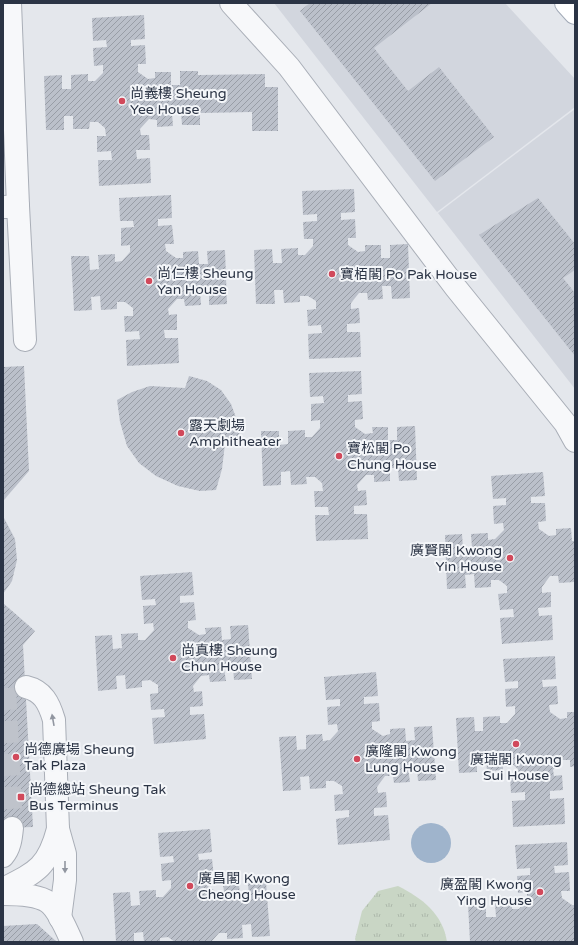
<svg xmlns="http://www.w3.org/2000/svg" width="578" height="945" font-family="'Varela Round','Noto Sans TC',sans-serif">
<defs>
<pattern id="park-tufts" width="24" height="20" patternUnits="userSpaceOnUse"><rect width="24" height="20" fill="#c9d6c5"/><path d="M3 7l-1-3M5 7V3M7 7l1-3M15 17l-1-3M17 17v-4M19 17l1-3" fill="none" stroke="#adb8ab"/></pattern>
<pattern id="building-hatch" width="6" height="6" patternUnits="userSpaceOnUse"><rect width="6" height="6" fill="#bbc0ca"/><path d="M-1 1l2-2M0 6l6-6M5 7l2-2" fill="none" stroke="#989da6"/></pattern>
</defs>
<rect width="100%" height="100%" fill="#e4e7ec"/>
<g fill="#d2d6de">
<path d="M 274,3 L 505,3 L 575,79 L 575,107 L 437,212 Z"/>
<path d="M 575,109 L 575,389 L 438,213 Z"/>
</g>
<path fill="url(#park-tufts)" d="M 398,886 C 422,898 443,914 447,942 L 356,942 L 355,939 L 362,911 L 378,891 Z"/>
<circle fill="#9fb4cc" cx="431" cy="843" r="20"/>
<g fill="url(#building-hatch)">
<path d="M 310,3 L 432,3 L 374,48 L 408,91 L 439,67 L 494,137 L 435,181 L 300,11 Z"/>
<path d="M 144,15 L 145,39 L 131,40 L 131,46 L 145,45 L 146,64 L 138,64 L 138,72 L 148,79 L 155,78 L 155,72 L 171,72 L 171,85 L 180,85 L 180,71 L 198,71 L 198,75 L 265,74 L 265,87 L 278,87 L 278,131 L 252,131 L 252,112 L 200,113 L 200,125 L 182,125 L 181,112 L 172,113 L 173,126 L 157,127 L 157,120 L 149,119 L 140,129 L 141,135 L 149,135 L 150,150 L 136,150 L 137,159 L 150,158 L 151,183 L 99,186 L 98,160 L 112,160 L 111,151 L 97,152 L 97,136 L 106,136 L 105,128 L 98,122 L 90,122 L 89,129 L 73,129 L 73,116 L 64,116 L 64,130 L 46,130 L 44,76 L 62,75 L 62,89 L 71,89 L 71,75 L 88,74 L 88,81 L 95,81 L 103,73 L 103,65 L 94,66 L 93,48 L 107,47 L 106,40 L 93,41 L 92,18 Z"/>
<path d="M 354,189 L 355,212 L 341,213 L 341,220 L 355,219 L 356,238 L 348,238 L 348,245 L 358,252 L 365,251 L 365,245 L 381,245 L 381,258 L 390,258 L 390,245 L 408,244 L 410,298 L 392,299 L 391,286 L 382,286 L 383,299 L 368,300 L 367,293 L 359,293 L 351,303 L 351,309 L 359,308 L 360,323 L 347,324 L 347,332 L 360,332 L 361,357 L 309,359 L 308,334 L 322,333 L 321,325 L 308,326 L 307,310 L 316,309 L 316,301 L 308,296 L 300,296 L 300,302 L 284,303 L 283,290 L 274,290 L 275,304 L 256,304 L 254,250 L 272,249 L 273,263 L 282,263 L 281,249 L 298,248 L 298,255 L 305,255 L 313,246 L 313,239 L 304,239 L 303,222 L 317,221 L 317,214 L 303,215 L 302,191 Z"/>
<path d="M 171,195 L 172,218 L 158,219 L 158,226 L 172,225 L 174,244 L 165,244 L 166,251 L 176,258 L 183,258 L 183,252 L 198,251 L 199,264 L 208,264 L 207,251 L 225,250 L 227,304 L 209,305 L 209,292 L 200,292 L 201,305 L 185,306 L 184,299 L 177,299 L 168,309 L 169,315 L 177,314 L 177,330 L 164,330 L 165,338 L 178,338 L 179,363 L 127,366 L 126,340 L 140,339 L 139,331 L 125,332 L 124,316 L 133,316 L 133,308 L 125,302 L 117,302 L 117,309 L 101,310 L 100,296 L 91,297 L 92,310 L 74,311 L 71,256 L 89,256 L 90,270 L 99,269 L 98,255 L 115,254 L 115,262 L 122,261 L 130,252 L 130,245 L 121,246 L 121,228 L 134,227 L 133,221 L 120,221 L 119,198 Z"/>
<path d="M 538,198 L 575,244 L 575,270 L 563,278 L 575,293 L 575,356 L 479,235 Z"/>
<path d="M 3,364 L 4,367 L 24,366 L 29,471 L 3,501 Z"/>
<path d="M 361,371 L 362,394 L 348,395 L 348,402 L 362,401 L 363,419 L 355,420 L 355,427 L 365,434 L 373,433 L 372,427 L 388,427 L 388,440 L 397,440 L 397,427 L 415,426 L 417,480 L 399,481 L 398,468 L 390,468 L 390,481 L 374,482 L 374,475 L 366,475 L 357,485 L 358,491 L 366,490 L 367,505 L 354,506 L 354,514 L 367,514 L 368,539 L 316,541 L 315,515 L 329,515 L 328,507 L 315,507 L 314,491 L 323,491 L 322,483 L 315,477 L 306,477 L 307,484 L 291,485 L 290,471 L 281,472 L 281,485 L 263,486 L 261,431 L 279,431 L 279,445 L 288,444 L 288,431 L 305,430 L 305,437 L 312,437 L 320,428 L 320,420 L 311,421 L 311,404 L 324,403 L 323,396 L 310,397 L 309,373 Z"/>
<path d="M 189,376 L 207,381 L 221,390 L 231,404 L 238,423 L 241,443 L 225,444 L 222,469 L 216,490 L 200,491 L 178,486 L 156,476 L 139,463 L 127,446 L 120,422 L 117,400 L 132,392 L 150,386 L 185,388 Z"/>
<path d="M 543,472 L 545,496 L 531,497 L 531,503 L 545,503 L 546,521 L 538,522 L 539,529 L 549,536 L 556,535 L 556,529 L 571,528 L 572,541 L 575,541 L 574,582 L 559,583 L 558,576 L 550,576 L 542,587 L 542,593 L 551,592 L 551,607 L 538,608 L 539,616 L 552,615 L 553,640 L 502,644 L 500,618 L 514,617 L 513,609 L 500,610 L 498,594 L 507,593 L 507,586 L 499,580 L 491,580 L 491,587 L 475,588 L 474,574 L 465,575 L 466,588 L 447,589 L 445,535 L 462,534 L 463,548 L 472,548 L 471,534 L 488,533 L 488,540 L 495,539 L 504,530 L 503,523 L 494,524 L 493,506 L 506,505 L 506,498 L 493,499 L 491,476 Z"/>
<path d="M 3,516 L 15,539 L 17,560 L 12,581 L 3,594 Z"/>
<path d="M 192,572 L 194,595 L 180,596 L 180,603 L 194,602 L 196,620 L 188,621 L 188,628 L 199,635 L 206,634 L 205,628 L 221,627 L 222,640 L 231,639 L 230,626 L 248,625 L 252,679 L 234,680 L 233,667 L 224,668 L 226,681 L 210,682 L 209,675 L 201,676 L 193,686 L 194,692 L 202,691 L 203,706 L 190,707 L 190,715 L 204,714 L 206,739 L 154,744 L 152,718 L 165,717 L 164,709 L 151,710 L 150,694 L 158,693 L 158,685 L 150,680 L 142,681 L 142,687 L 126,689 L 125,675 L 116,676 L 117,689 L 98,691 L 95,636 L 112,635 L 113,649 L 122,648 L 121,634 L 138,633 L 138,640 L 145,640 L 154,630 L 153,623 L 144,624 L 143,606 L 156,605 L 155,599 L 142,600 L 140,576 Z"/>
<path d="M 3,603 L 35,631 L 23,645 L 33,827 L 3,828 Z"/>
<path d="M 555,656 L 556,679 L 542,680 L 543,687 L 557,686 L 558,704 L 549,705 L 550,712 L 560,719 L 567,718 L 567,712 L 575,712 L 575,766 L 570,767 L 570,760 L 562,760 L 553,770 L 554,776 L 562,775 L 563,790 L 550,791 L 550,799 L 564,798 L 565,824 L 513,827 L 512,801 L 525,800 L 525,792 L 511,793 L 510,777 L 519,777 L 518,769 L 511,763 L 503,763 L 503,770 L 487,771 L 486,757 L 477,758 L 477,772 L 459,773 L 456,718 L 474,717 L 475,731 L 483,731 L 483,717 L 500,716 L 500,723 L 507,723 L 515,714 L 515,706 L 506,707 L 505,689 L 518,688 L 518,681 L 505,682 L 503,659 Z"/>
<path d="M 376,672 L 378,696 L 364,697 L 364,704 L 379,703 L 380,721 L 372,722 L 372,729 L 383,736 L 390,734 L 390,729 L 405,728 L 406,741 L 415,740 L 414,727 L 432,726 L 436,780 L 418,781 L 417,768 L 408,768 L 410,782 L 394,783 L 393,776 L 385,776 L 377,787 L 378,793 L 386,792 L 387,807 L 374,808 L 374,816 L 388,815 L 390,840 L 338,845 L 336,819 L 349,817 L 349,810 L 335,811 L 334,795 L 343,794 L 342,786 L 334,781 L 326,781 L 326,788 L 310,789 L 309,776 L 300,777 L 301,790 L 283,791 L 279,737 L 296,736 L 297,750 L 306,749 L 306,735 L 322,734 L 323,741 L 330,740 L 338,731 L 337,724 L 328,725 L 327,707 L 340,706 L 340,699 L 326,700 L 324,677 Z"/>
<path d="M 210,829 L 212,852 L 198,854 L 199,860 L 212,859 L 214,877 L 206,878 L 206,885 L 217,892 L 224,891 L 223,885 L 239,884 L 240,897 L 249,897 L 248,883 L 266,882 L 270,936 L 252,937 L 251,924 L 242,925 L 243,938 L 227,939 L 227,933 L 219,933 L 211,942 L 175,942 L 168,937 L 160,938 L 160,942 L 144,942 L 143,932 L 134,933 L 134,942 L 116,942 L 113,893 L 130,892 L 131,906 L 140,905 L 139,891 L 156,890 L 156,897 L 163,897 L 171,888 L 171,880 L 162,881 L 161,864 L 174,862 L 173,856 L 160,857 L 158,833 Z"/>
<path d="M 567,842 L 568,865 L 554,866 L 555,873 L 569,872 L 570,891 L 561,891 L 562,898 L 572,905 L 575,905 L 575,942 L 470,942 L 468,904 L 486,903 L 486,917 L 496,917 L 495,903 L 512,902 L 512,909 L 519,909 L 527,900 L 527,892 L 518,893 L 517,876 L 530,875 L 530,868 L 517,869 L 515,845 Z"/>
<path d="M 37,924 L 57,942 L 3,942 L 3,926 Z"/>
</g>
<g fill="none" stroke-linecap="round" stroke-linejoin="round">
<path stroke="#bfc3cb" stroke-width="22" stroke-dasharray="22 11" stroke-linecap="butt" d="M 5,688 L 12,828"/>
<defs>
<g id="minor">
<path d="M 10,3 L 18,206"/>
<path d="M 231,3 L 289,67 L 456,288 L 565,423 L 575,441"/>
<path d="M 4,207 L 18,206 L 25,340"/>
<path d="M 26,687 C 43,691 49,703 54,720 L 58,829 L 65,854 L 65,880 L 60,918"/>
<path d="M 3,856 C 10,848 11,838 12,828"/>
<path d="M 3,889 C 37,872 48,867 58,829"/>
<path d="M 3,894 C 16,894 38,895 48,902 C 58,909 67,931 72,942"/>
</g>
<path id="major" d="M 566,3 L 575,13"/>
</defs>
<use href="#minor" stroke="#a9aeb7" stroke-width="24"/>
<use href="#major" stroke="#a3abb8" stroke-width="24"/>
<use href="#minor" stroke="#f7f8fa" stroke-width="22"/>
<use href="#major" stroke="#fff" stroke-width="22"/>
</g>
<defs><path id="oneway-solid" d="M-6-.8H1V-3.2L6.5 0L1 3.2V.8H-6Z"/></defs>
<g fill="#9196a0">
<use href="#oneway-solid" transform="translate(53 720) rotate(-100)"/>
<use href="#oneway-solid" transform="translate(65 867) rotate(90)"/>
</g>
<g fill="#d1495b" stroke="#f4f6f9" stroke-width="1.5">
<circle cx="122" cy="101" r="4"/>
<circle cx="332" cy="274" r="4"/>
<circle cx="149" cy="281" r="4"/>
<circle cx="181" cy="433" r="4"/>
<circle cx="339" cy="456" r="4"/>
<circle cx="510" cy="558" r="4"/>
<circle cx="173" cy="658" r="4"/>
<circle cx="516" cy="744" r="4"/>
<circle cx="16" cy="757" r="4"/>
<circle cx="357" cy="759" r="4"/>
<rect x="17" y="793" width="8" height="8" rx="2"/>
<circle cx="190" cy="886" r="4"/>
<circle cx="540" cy="892" r="4"/>
</g>
<g text-anchor="middle" dominant-baseline="central" stroke-width="4" stroke-linejoin="round" paint-order="stroke">
<g font-size="14" fill="#2b3445" stroke="#f4f6f9" text-anchor="start">
<text x="130" y="93">尚義樓 Sheung<tspan x="130" dy="16">Yee House</tspan></text>
<text x="157" y="273">尚仁樓 Sheung<tspan x="157" dy="16">Yan House</tspan></text>
<text x="340" y="274">寶栢閣 Po Pak House</text>
<text x="189" y="425">露天劇場<tspan x="189" dy="16">Amphitheater</tspan></text>
<text x="347" y="448">寶松閣 Po<tspan x="347" dy="16">Chung House</tspan></text>
<text x="502" y="550" text-anchor="end">廣賢閣 Kwong<tspan x="502" dy="16">Yin House</tspan></text>
<text x="181" y="650">尚真樓 Sheung<tspan x="181" dy="16">Chun House</tspan></text>
<text x="24" y="749">尚德廣場 Sheung<tspan x="24" dy="16">Tak Plaza</tspan></text>
<text x="365" y="751">廣隆閣 Kwong<tspan x="365" dy="16">Lung House</tspan></text>
<text x="516" y="759" text-anchor="middle">廣瑞閣 Kwong<tspan x="516" dy="16">Sui House</tspan></text>
<text x="29" y="789">尚德總站 Sheung Tak<tspan x="29" dy="16">Bus Terminus</tspan></text>
<text x="198" y="878">廣昌閣 Kwong<tspan x="198" dy="16">Cheong House</tspan></text>
<text x="532" y="884" text-anchor="end">廣盈閣 Kwong<tspan x="532" dy="16">Ying House</tspan></text>
</g>
</g>
<rect width="578" height="945" fill="none" stroke="#2b3445" stroke-width="8"/>
</svg>
